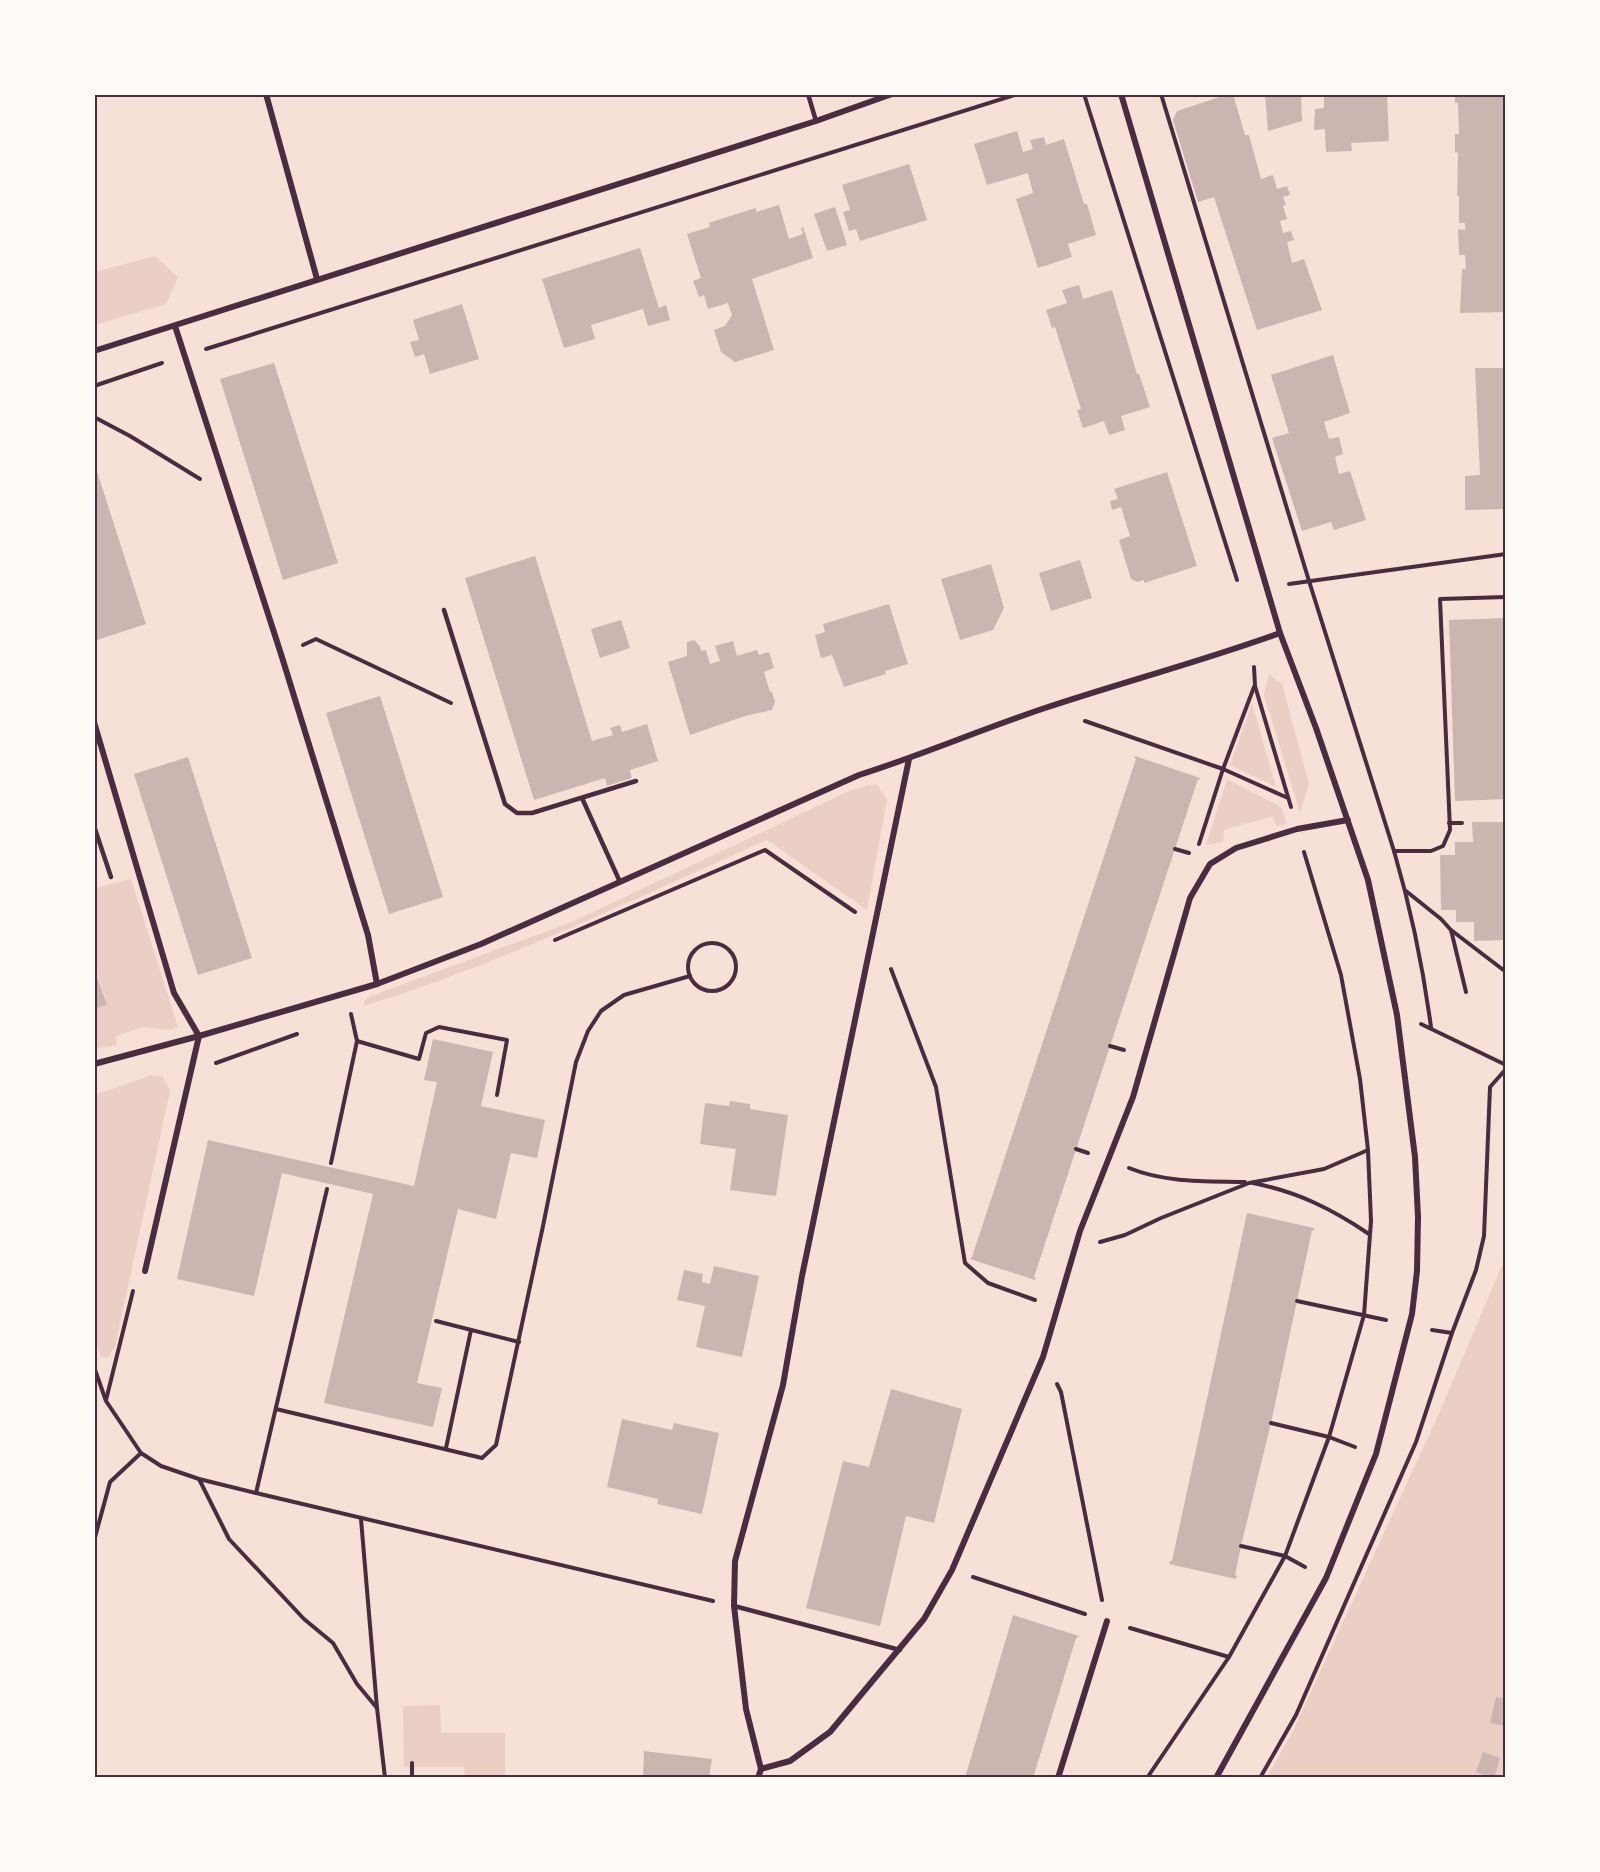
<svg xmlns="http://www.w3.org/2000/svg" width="1600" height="1872" font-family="'Golos Text',sans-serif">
<rect width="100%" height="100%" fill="#f7e1d7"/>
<g fill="#ebcfc5">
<path d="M 155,256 L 178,277 L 166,304 L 95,325 L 95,272 Z"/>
<path d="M 1269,674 L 1282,684 L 1309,784 L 1300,813 L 1264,695 Z"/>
<path d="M 1252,703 L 1276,787 L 1230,765 Z"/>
<path d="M 1227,779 L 1281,807 L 1287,824 L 1276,826 L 1273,816 L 1224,830 L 1223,842 L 1206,845 Z"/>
<path d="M 868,785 L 877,785 L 887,800 L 867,910 L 767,840 C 635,899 503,963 364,1006 L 364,1001 L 371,996 L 574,921 L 849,791 Z"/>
<path d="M 131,879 L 178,1027 L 170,1030 L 143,1027 L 116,1036 L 117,1045 L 95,1049 L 95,1009 L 107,1005 L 95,967 L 95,888 Z"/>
<path d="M 152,1075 L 163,1077 L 170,1091 L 115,1347 L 108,1357 L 101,1357 L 94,1336 L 95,1095 Z"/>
<path d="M 1505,1258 L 1505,1777 L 1266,1778 L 1292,1733 L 1440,1411 Z"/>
<path d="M 440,1705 L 441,1733 L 505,1733 L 505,1777 L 465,1777 L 464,1767 L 404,1767 L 403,1706 Z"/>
</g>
<g fill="#ccb4b1">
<path d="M 1229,94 L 1233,94 L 1245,135 L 1249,135 L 1261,179 L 1273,175 L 1277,189 L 1287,186 L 1290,195 L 1283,197 L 1286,205 L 1283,206 L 1287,219 L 1280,221 L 1283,233 L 1291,231 L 1294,240 L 1287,242 L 1292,263 L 1304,259 L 1322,310 L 1257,330 L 1214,197 L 1198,202 L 1173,120 L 1177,111 Z"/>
<path d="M 1265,94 L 1301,94 L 1302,121 L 1268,131 Z"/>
<path d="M 1324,94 L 1387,94 L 1389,141 L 1351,143 L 1352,151 L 1326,152 L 1325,129 L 1314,130 L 1315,109 L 1324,108 Z"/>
<path d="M 1455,94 L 1506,94 L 1506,312 L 1460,313 L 1462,269 L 1466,269 L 1465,255 L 1459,255 L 1458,229 L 1465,230 L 1465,223 L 1459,223 L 1459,196 L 1457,196 L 1458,152 L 1455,153 L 1455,134 L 1459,134 L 1458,103 L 1455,103 Z"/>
<path d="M 1017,131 L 1023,152 L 1033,149 L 1030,140 L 1044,137 L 1046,145 L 1064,139 L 1084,204 L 1087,204 L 1096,235 L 1068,244 L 1072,257 L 1038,268 L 1016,199 L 1033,193 L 1028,173 L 987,185 L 974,144 Z"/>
<path d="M 909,164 L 927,220 L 860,241 L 856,229 L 849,231 L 843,212 L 850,210 L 842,185 Z"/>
<path d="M 779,205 L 789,239 L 803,234 L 801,228 L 803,227 L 813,258 L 752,279 L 774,350 L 735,362 L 721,352 L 714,330 L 725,326 L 732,315 L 728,303 L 708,309 L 704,295 L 699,297 L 693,281 L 701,278 L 687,234 L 710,227 L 709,223 L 733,215 L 756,208 L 756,212 Z"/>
<path d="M 835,207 L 847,245 L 827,251 L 814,214 Z"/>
<path d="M 640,248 L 659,308 L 666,305 L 670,320 L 648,326 L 643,309 L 591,325 L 595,339 L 564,348 L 542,279 Z"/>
<path d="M 1079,285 L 1083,299 L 1112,290 L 1137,374 L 1139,374 L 1150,407 L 1121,416 L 1125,430 L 1109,435 L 1104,421 L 1083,428 L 1077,410 L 1081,409 L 1067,365 L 1055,327 L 1052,328 L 1046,310 L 1067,303 L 1062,290 Z"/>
<path d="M 462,304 L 479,359 L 430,374 L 424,354 L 415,357 L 410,342 L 419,340 L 413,320 Z"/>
<path d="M 1333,355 L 1350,413 L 1324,422 L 1329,439 L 1339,437 L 1343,454 L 1335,457 L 1339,474 L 1350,471 L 1366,520 L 1334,530 L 1331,522 L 1302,531 L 1272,438 L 1289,433 L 1271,375 Z"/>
<path d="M 274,363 L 338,563 L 283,580 L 220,379 Z"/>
<path d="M 1475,368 L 1506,368 L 1506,509 L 1465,510 L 1465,476 L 1480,475 Z"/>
<path d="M 94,462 L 146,624 L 94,641 Z"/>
<path d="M 1167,472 L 1197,566 L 1144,583 L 1144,580 L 1137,582 L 1131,579 L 1119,540 L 1130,536 L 1121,507 L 1112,510 L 1110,501 L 1118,499 L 1114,489 Z"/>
<path d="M 535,556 L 592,741 L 613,735 L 610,728 L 620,725 L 622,732 L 647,724 L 658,761 L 630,770 L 632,778 L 607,786 L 605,778 L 534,800 L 465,578 Z"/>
<path d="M 1080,560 L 1092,598 L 1051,611 L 1039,573 Z"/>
<path d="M 991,564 L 1004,608 L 993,630 L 960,640 L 941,579 Z"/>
<path d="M 889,604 L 908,664 L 885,671 L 886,674 L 844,687 L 832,655 L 821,658 L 815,635 L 825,632 L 823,624 Z"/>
<path d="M 1506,618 L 1506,799 L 1455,801 L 1449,620 Z"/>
<path d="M 621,620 L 630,648 L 600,658 L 591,629 Z"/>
<path d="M 694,640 L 700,646 L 701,651 L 706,650 L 710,664 L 720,661 L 715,646 L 733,641 L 737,656 L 757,650 L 759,655 L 769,652 L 774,668 L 764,672 L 770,692 L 772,692 L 775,702 L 772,710 L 745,716 L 690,735 L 668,662 L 687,656 L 687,642 Z"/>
<path d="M 380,696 L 443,897 L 389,914 L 326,713 Z"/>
<path d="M 1135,756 L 1200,778 L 1200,780 L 1198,779 L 1034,1277 L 1036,1278 L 1035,1280 L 970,1259 L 972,1257 L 1136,759 L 1135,759 Z"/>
<path d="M 188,757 L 252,958 L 198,975 L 134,774 Z"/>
<path d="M 1472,822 L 1506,822 L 1506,940 L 1474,941 L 1474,922 L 1456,922 L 1456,910 L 1441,910 L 1440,855 L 1455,855 L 1455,842 L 1473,842 Z"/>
<path d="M 94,968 L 107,1005 L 94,1009 Z"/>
<path d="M 433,1039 L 493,1052 L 481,1106 L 545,1120 L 537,1158 L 511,1153 L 496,1219 L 458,1209 L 417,1383 L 442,1388 L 433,1427 L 324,1403 L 373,1194 L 282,1173 L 254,1296 L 177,1279 L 208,1140 L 414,1186 L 437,1082 L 424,1080 Z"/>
<path d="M 730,1101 L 750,1104 L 750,1109 L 788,1115 L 776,1196 L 730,1190 L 736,1149 L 700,1144 L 705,1103 L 729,1106 Z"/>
<path d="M 1247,1213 L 1314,1228 L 1314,1231 L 1312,1230 L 1271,1423 L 1241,1546 L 1235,1575 L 1237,1576 L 1236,1579 L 1169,1564 L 1170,1561 L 1172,1561 Z"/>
<path d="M 714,1266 L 759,1276 L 742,1357 L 696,1347 L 705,1306 L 677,1300 L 684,1270 L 703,1274 L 702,1282 L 710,1284 Z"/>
<path d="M 891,1389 L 962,1409 L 934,1523 L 906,1516 L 880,1626 L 806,1608 L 843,1461 L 869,1467 Z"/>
<path d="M 622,1419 L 672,1430 L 674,1423 L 719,1433 L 702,1514 L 657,1504 L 658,1499 L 607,1487 Z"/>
<path d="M 1013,1615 L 1079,1636 L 1076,1638 L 1033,1778 L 965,1778 Z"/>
<path d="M 1496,1697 L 1506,1699 L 1506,1726 L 1490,1723 Z"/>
<path d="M 644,1751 L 712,1759 L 709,1778 L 643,1778 Z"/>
<path d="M 1483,1752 L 1500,1758 L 1494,1778 L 1476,1772 Z"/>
</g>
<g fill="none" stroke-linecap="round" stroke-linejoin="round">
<g stroke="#4a2c40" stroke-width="4">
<path d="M 1084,94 L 1237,580"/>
<path d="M 1161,94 L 1309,581 L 1394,851 C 1411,909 1423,967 1431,1027"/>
<path d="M 206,349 L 1018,94"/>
<path d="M 94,386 L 162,363"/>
<path d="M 94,417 L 130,436 L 200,479"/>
<path d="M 1289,584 L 1506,554"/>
<path d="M 303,645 L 316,639 L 451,703"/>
<path d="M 1254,667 L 1255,686 L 1291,807"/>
<path d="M 1085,721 L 1223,769 L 1288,798"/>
<path d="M 1449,823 L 1462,823"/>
<path d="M 1199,844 L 1223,769 L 1254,687"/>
<path d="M 1175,849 L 1189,853"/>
<path d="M 1394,851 L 1431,851 L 1443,846 L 1450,830 L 1440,599 L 1506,597"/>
<path d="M 1406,891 L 1441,919 L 1451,930 L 1506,972"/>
<path d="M 1451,930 L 1466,992"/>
<path d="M 555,940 L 765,850 L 855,912"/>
<circle cx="712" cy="967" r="24"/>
<path d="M 891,969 L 936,1087 L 965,1263 L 988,1283 L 1035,1300"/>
<path d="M 1421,1024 L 1506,1065"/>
<path d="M 357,1041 L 419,1059 L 426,1033 L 439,1027 L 507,1040 L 497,1095"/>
<path d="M 1110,1046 L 1124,1050"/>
<path d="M 216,1063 L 297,1034"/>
<path d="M 1076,1149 L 1088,1153"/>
<path d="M 331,1163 L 357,1041 L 351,1014"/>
<path d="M 1129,1168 C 1166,1183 1206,1181 1245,1182"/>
<path d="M 1253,1183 C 1298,1192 1332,1209 1369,1234"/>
<path d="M 1100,1242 L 1125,1235 L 1161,1218 L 1249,1183 L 1324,1169 L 1368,1150"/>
<path d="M 1297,1301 L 1386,1320"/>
<path d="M 436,1321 L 519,1342"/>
<path d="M 1432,1330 L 1452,1333"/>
<path d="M 94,1367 L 106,1401 L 141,1453 L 161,1466 L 199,1479 L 256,1493 L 713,1601"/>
<path d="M 1057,1384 L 1061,1392 L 1102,1600"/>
<path d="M 106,1400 L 133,1291"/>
<path d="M 276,1409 L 482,1458 L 496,1445 L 543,1226 L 576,1062 L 588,1031 L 601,1011 L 624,995 L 690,976"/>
<path d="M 1271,1423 L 1329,1437 L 1355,1447"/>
<path d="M 446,1448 L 471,1330"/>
<path d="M 199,1479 L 229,1539 L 304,1619 L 333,1643 L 357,1684 L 377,1708"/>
<path d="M 256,1493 L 327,1189"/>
<path d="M 361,1519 L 377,1708 L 385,1778"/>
<path d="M 94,1541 L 110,1482 L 141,1453"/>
<path d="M 1241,1546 L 1285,1556 L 1305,1567"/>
<path d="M 973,1577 L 1085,1614"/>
<path d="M 1130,1628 L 1229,1657"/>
<path d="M 412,1778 L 412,1763"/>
<path d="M 1147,1778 L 1229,1657 L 1285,1556 L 1329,1437 L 1364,1315 L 1371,1221 L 1368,1150 L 1360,1079 L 1341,975 L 1304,852"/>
<path d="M 1260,1778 L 1296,1715 L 1416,1442 L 1452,1333 L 1476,1270 L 1484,1236 L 1490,1087 L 1506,1069"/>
</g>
<g stroke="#4a2c40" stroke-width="4.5">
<path d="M 808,94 L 816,121"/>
<path d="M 444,610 L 505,804 L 517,813 L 532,813 L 636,781"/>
<path d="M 582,798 L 620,882"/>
<path d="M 94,826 L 111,877"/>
<path d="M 734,1606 L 900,1650"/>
</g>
<g stroke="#4a2c40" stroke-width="6">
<path d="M 266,94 L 317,279"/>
<path d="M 1121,94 L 1280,633 L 1316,728 L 1368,880 L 1397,1015 L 1415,1157 L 1418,1217 L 1417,1271 L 1412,1314 L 1376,1454 L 1326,1578 L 1216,1778"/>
<path d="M 175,326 L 281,654 L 368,935 L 377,984"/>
<path d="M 94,351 L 816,121 L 892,94"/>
<path d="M 94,722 L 174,993 L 199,1036 L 145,1271"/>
<path d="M 94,1064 L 199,1036 L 377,984 L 481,944 L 859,775 C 922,755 982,729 1045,708 C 1123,682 1203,661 1280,633"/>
<path d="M 761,1769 L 790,1761 L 830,1732 L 924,1619 L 952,1570 L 1043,1357 L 1080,1231 L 1133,1097 L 1190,898 L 1210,864 L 1236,848 L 1297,829 L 1348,820"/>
<path d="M 761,1769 L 746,1709 L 734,1606 L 735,1561 L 783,1385 L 802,1276 L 909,759"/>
<path d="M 758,1778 L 761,1769"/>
<path d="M 1058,1778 L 1107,1621"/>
</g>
</g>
<rect width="1600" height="1872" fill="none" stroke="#fffaf5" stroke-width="192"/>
<rect x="96" y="96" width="1408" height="1680" fill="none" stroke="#4a2c40" stroke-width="2"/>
</svg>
